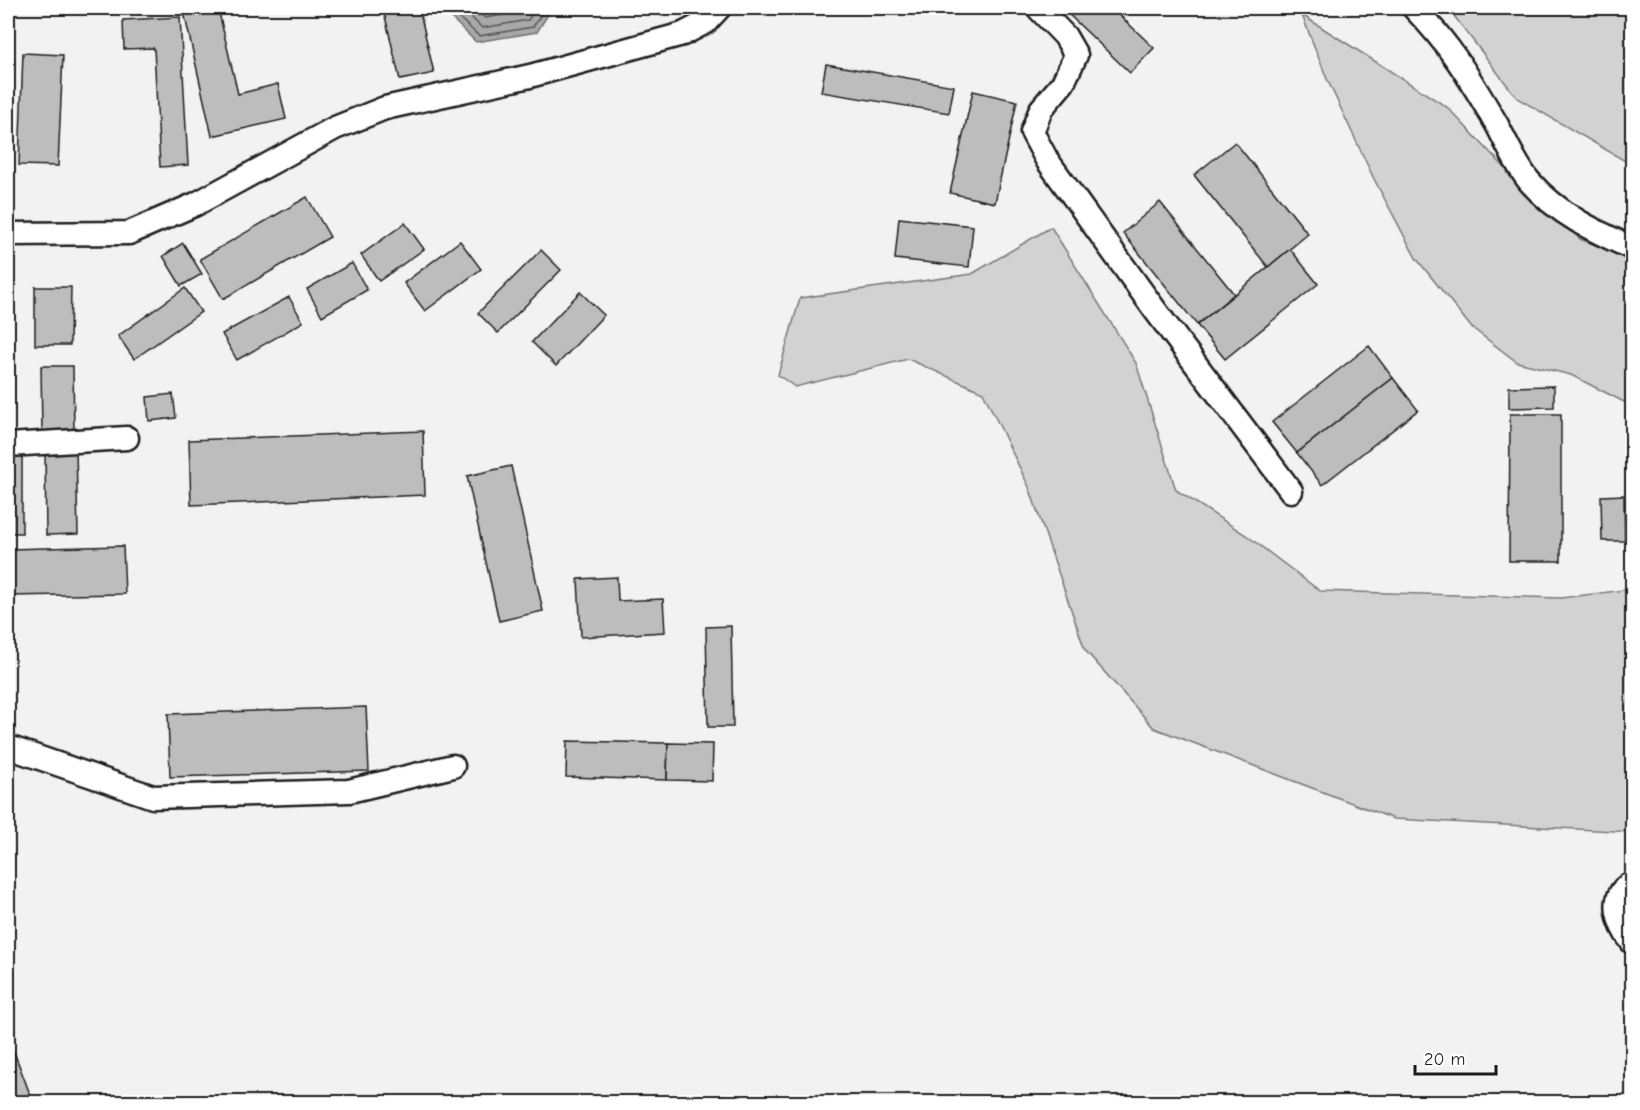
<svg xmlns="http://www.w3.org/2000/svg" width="1640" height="1110" font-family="'Comic Neue',sans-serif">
<rect width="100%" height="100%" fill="#f2f2f2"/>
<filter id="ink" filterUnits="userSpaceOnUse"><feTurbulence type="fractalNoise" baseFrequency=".0167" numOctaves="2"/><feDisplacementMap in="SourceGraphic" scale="12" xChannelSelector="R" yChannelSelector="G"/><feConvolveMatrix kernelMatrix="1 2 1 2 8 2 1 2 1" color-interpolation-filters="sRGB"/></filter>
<g filter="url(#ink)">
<g fill="#d2d2d2" stroke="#777" stroke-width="1.5">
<path d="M 1448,8 L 1632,8 L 1632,165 L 1517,98 Z"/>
<path d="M 1302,15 L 1447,107 L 1527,191 L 1580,239 L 1632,259 L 1632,406 L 1571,375 L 1517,362 L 1471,327 L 1416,258 L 1374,179 L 1327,79 Z"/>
<path d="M 1051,227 L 1136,363 L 1176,490 L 1246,535 L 1320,591 L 1561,598 L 1632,589 L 1632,832 L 1394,819 L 1154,728 L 1085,650 L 1029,487 L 983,392 L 908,359 L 795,387 L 778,375 L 800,298 L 972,274 Z"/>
</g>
<path fill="#a8a8a8" stroke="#707070" stroke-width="1.5" d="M 449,8 L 552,8 L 537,32 L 476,42 L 450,17 Z"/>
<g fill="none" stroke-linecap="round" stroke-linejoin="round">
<g stroke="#545454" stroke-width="1.5">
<path d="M 455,8 L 456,15 L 479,36 L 533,27 L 545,8"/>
<path d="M 462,8 L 482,28 L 528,20 L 536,8"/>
<path d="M 472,8 L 485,18 L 522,12 L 526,8"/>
</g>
</g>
<g fill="#bdbdbd" stroke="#1c1c1c" stroke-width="1.5">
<path d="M 183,8 L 218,8 L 238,94 L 278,84 L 286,119 L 212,136 Z"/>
<path d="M 383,8 L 419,8 L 434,73 L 400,80 Z"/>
<path d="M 1062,8 L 1112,8 L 1154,48 L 1130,73 Z"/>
<path d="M 180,17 L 188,165 L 160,167 L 154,48 L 124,49 L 123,20 Z"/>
<path d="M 23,53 L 63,55 L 58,166 L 19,165 Z"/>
<path d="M 826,64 L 954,86 L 949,113 L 821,92 Z"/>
<path d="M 973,91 L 1017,101 L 995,203 L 950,193 Z"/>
<path d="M 1235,142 L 1308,234 L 1268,267 L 1194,175 Z"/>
<path d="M 307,197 L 330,237 L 223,299 L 200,259 Z"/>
<path d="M 1160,202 L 1234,294 L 1197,325 L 1123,233 Z"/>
<path d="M 899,218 L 973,226 L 969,267 L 895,259 Z"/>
<path d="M 405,223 L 424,249 L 379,281 L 361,255 Z"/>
<path d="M 460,241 L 481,269 L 425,311 L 404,283 Z"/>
<path d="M 183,243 L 202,274 L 181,286 L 163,256 Z"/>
<path d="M 1290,249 L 1318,284 L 1225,359 L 1197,325 Z"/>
<path d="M 541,250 L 561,270 L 498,333 L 478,313 Z"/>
<path d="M 352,263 L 367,290 L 322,316 L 307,289 Z"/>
<path d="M 35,287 L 71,287 L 70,345 L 35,345 Z"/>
<path d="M 185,288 L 201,312 L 134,359 L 118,336 Z"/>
<path d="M 580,292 L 604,315 L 556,366 L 532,342 Z"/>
<path d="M 289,297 L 303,322 L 237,360 L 222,334 Z"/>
<rect x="8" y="346" width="3" height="94"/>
<path d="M 1369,346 L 1393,378 L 1297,453 L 1272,422 Z"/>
<path d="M 41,366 L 73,366 L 74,433 L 42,434 Z"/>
<path d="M 1393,378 L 1418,410 L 1322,485 L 1297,453 Z"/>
<path d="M 1554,386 L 1554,407 L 1509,408 L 1509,387 Z"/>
<path d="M 173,394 L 176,418 L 149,421 L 147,397 Z"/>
<path d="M 1510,414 L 1561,414 L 1561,561 L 1509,561 Z"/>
<path d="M 423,431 L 425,495 L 191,505 L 189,440 Z"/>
<path d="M 76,450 L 78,534 L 46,535 L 45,451 Z"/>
<rect x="8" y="453" width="14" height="80"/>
<path d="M 511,466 L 543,611 L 499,621 L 467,476 Z"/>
<path d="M 1624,495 L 1625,541 L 1602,541 L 1601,496 Z"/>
<path d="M 123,546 L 125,594 L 8,596 L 8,549 Z"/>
<path d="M 617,577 L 618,601 L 663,599 L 665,632 L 581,637 L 578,579 Z"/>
<path d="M 731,626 L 733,727 L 708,727 L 706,627 Z"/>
<path d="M 366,707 L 369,771 L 170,777 L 168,714 Z"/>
<path d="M 567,741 L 668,743 L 667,780 L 566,777 Z"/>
<path d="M 668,743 L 713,744 L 712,781 L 667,780 Z"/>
<path d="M 8,1036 L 33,1102 L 8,1102 Z"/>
</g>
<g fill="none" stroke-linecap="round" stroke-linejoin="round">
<defs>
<g id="street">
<path d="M 1038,8 L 1065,36 L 1076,55 L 1063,83 L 1041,109 L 1032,132 L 1047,160 L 1155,310 L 1291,491"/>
<path d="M 1414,8 C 1451,46 1469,77 1496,123 C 1506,141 1516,166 1530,182 C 1558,214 1594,231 1632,248"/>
<path d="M 8,234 L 129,233 L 196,204 L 335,128 L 385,108 L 530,76 L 683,34 L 706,22 L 719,8"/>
<path d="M 8,445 L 127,438"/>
<path d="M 8,747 L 153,797 L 349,791 L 453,766"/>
<path d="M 1632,883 C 1607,895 1619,926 1632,942"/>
</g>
</defs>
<use href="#street" stroke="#1c1c1c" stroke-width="27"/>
<use href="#street" stroke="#fff" stroke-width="22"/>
</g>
</g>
<rect width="1640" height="1110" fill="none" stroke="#fff" stroke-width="30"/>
<rect x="15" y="15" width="1610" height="1080" fill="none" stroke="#1c1c1c" stroke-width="2" filter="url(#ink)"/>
<path d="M1415 1065v9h81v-9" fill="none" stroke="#1c1c1c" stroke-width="3"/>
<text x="1424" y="1065" font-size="18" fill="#1c1c1c" stroke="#ffffff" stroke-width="4.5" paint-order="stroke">20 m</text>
</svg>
